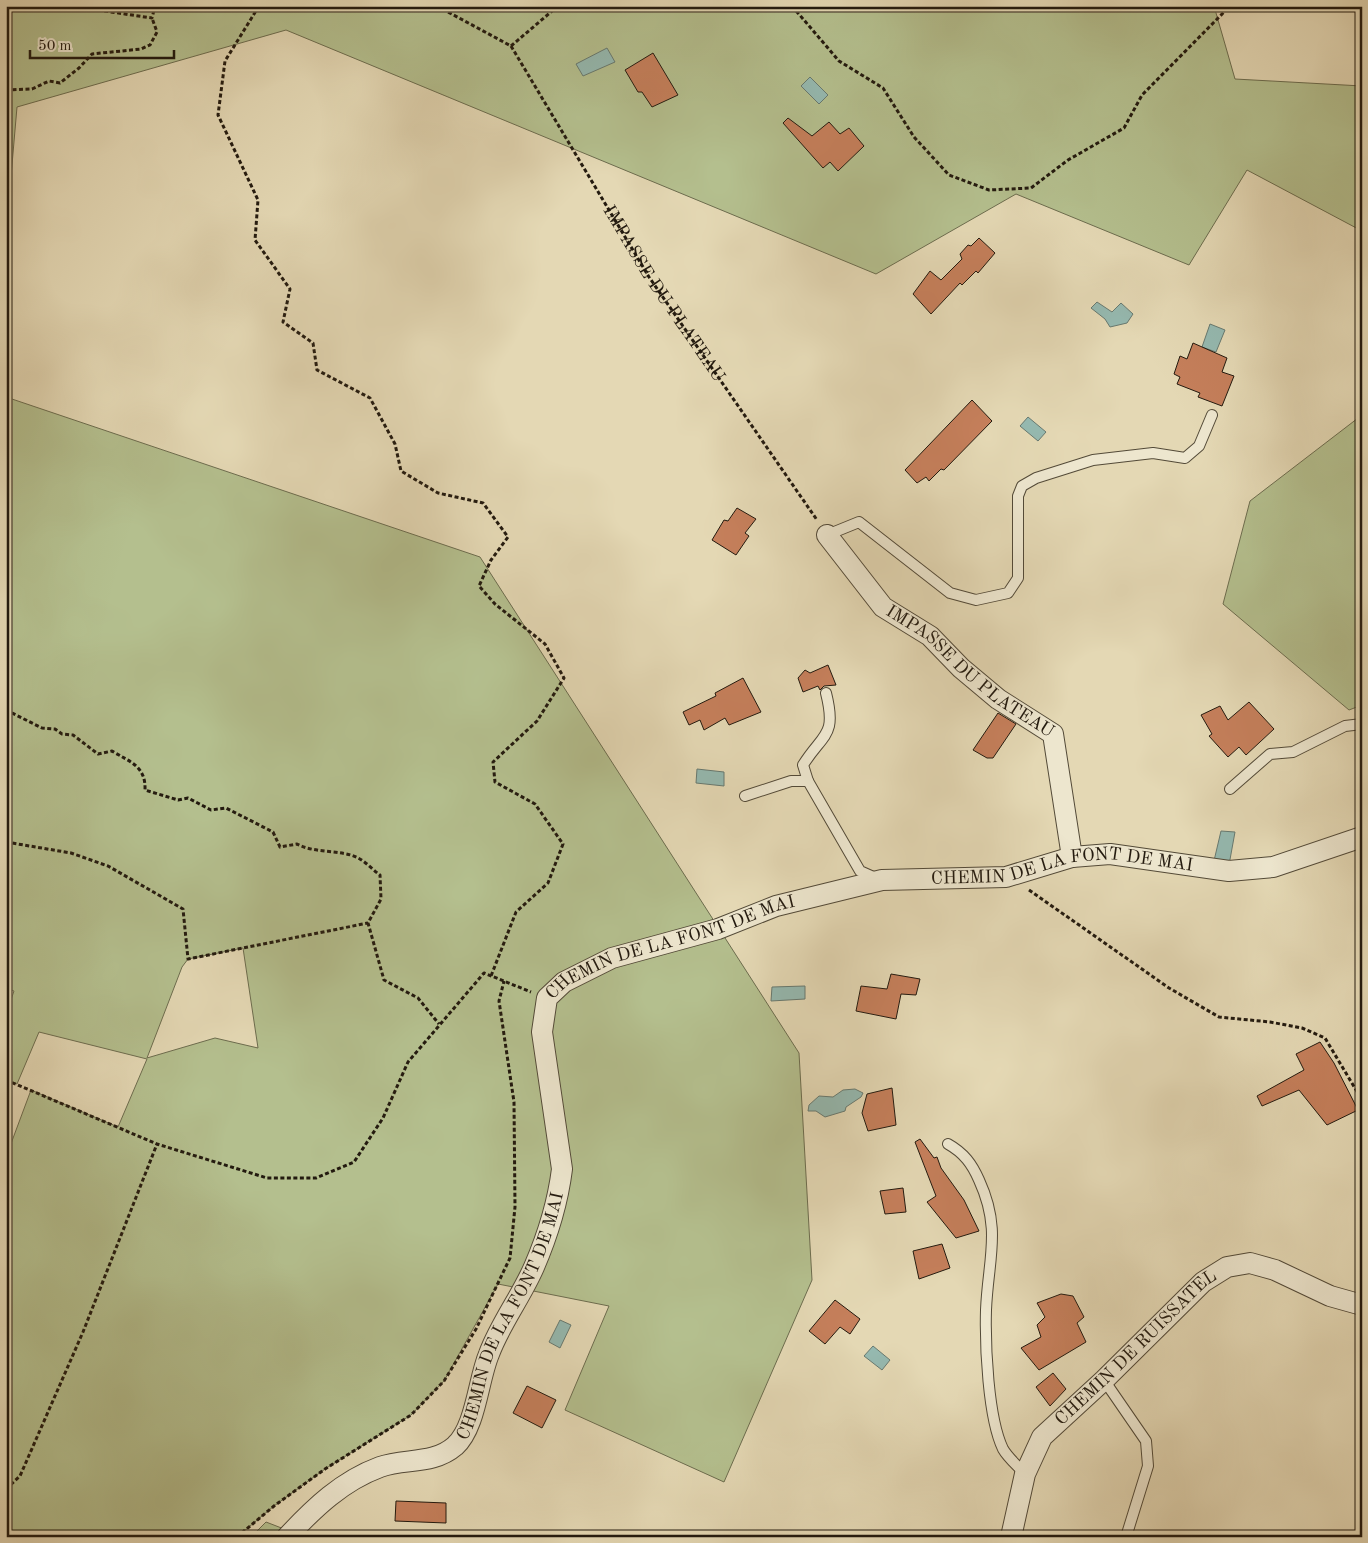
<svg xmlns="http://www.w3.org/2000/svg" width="1368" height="1543" font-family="'Old Standard TT',serif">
<rect width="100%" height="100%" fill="#e4d8b4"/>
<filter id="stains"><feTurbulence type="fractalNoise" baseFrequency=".004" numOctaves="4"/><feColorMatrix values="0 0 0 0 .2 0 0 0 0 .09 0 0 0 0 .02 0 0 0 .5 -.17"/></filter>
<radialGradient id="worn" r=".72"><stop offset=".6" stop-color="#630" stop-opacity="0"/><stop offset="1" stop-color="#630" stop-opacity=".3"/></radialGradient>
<g fill="#b4bf8e" stroke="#6c6c4e" fill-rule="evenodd">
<path d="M 6,6 L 1214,6 L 1235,79 L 1362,86 L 1362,231 L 1247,170 L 1189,265 L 1016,194 L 876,274 L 286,30 L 17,107 L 6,234 Z"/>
<path d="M 6,397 L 480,557 L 799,1053 L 812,1280 L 724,1482 L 565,1410 L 609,1306 L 498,1284 L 444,1381 L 411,1415 L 325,1469 L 274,1506 L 237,1537 L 6,1537 L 6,1157 L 31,1090 L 118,1127 L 147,1059 L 39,1032 L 17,1084 L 6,1080 L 6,1014 L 14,991 L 6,988 ZM 243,948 L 258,1048 L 215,1038 L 147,1058 L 182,967 L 188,959 Z"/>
<path d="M 1362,415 L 1362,705 L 1349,710 L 1223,604 L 1250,501 Z"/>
<path d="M 266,1522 L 297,1534 L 335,1537 L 251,1537 Z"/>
</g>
<g fill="#95b9b0" stroke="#677970">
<path d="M 607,48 L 615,62 L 583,76 L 576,64 Z"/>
<path d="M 810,77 L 828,95 L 819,104 L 801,86 Z"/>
<path d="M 1097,302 L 1112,312 L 1121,303 L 1133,314 L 1127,323 L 1110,327 L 1105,319 L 1091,308 Z"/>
<path d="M 1210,324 L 1225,330 L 1216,352 L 1202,347 Z"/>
<path d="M 1028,417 L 1046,432 L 1038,441 L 1020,426 Z"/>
<path d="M 697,769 L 724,772 L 724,786 L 696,783 Z"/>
<path d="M 1221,831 L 1235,832 L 1229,865 L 1213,865 Z"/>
<path d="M 805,986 L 805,999 L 771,1001 L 772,987 Z"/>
<path d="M 855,1089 L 863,1093 L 861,1097 L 846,1107 L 845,1111 L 825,1117 L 816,1111 L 808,1111 L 809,1105 L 819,1096 L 833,1097 L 843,1090 Z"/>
<path d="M 560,1320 L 571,1325 L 560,1348 L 549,1342 Z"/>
<path d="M 873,1346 L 890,1360 L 882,1370 L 864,1356 Z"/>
</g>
<g fill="#c57f5b" stroke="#231a0f">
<path d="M 653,53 L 678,95 L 652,107 L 642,92 L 638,92 L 625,70 Z"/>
<path d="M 788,118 L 812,136 L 829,122 L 840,134 L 849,128 L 864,146 L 838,171 L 830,162 L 823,168 L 783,123 Z"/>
<path d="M 979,238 L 995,253 L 978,273 L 976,271 L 962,285 L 960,283 L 931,314 L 913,294 L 930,271 L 941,280 L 962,259 L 960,254 L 968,245 L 971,246 Z"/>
<path d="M 1193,343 L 1227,358 L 1222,372 L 1234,376 L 1222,406 L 1198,397 L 1200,393 L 1177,384 L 1180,377 L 1174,374 L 1180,356 L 1187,359 Z"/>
<path d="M 972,400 L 992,421 L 944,470 L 941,469 L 929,481 L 926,477 L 917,483 L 905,470 Z"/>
<path d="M 737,508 L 756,519 L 745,533 L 749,536 L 736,555 L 712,540 L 724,520 L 728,521 Z"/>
<path d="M 828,665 L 836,685 L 824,686 L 820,690 L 818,686 L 803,692 L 798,678 L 805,670 L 810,673 Z"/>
<path d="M 743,678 L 761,712 L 729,725 L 725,718 L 704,730 L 700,720 L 689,725 L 683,712 L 716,696 L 715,693 Z"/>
<path d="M 1249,702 L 1274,729 L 1246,755 L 1239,747 L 1228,757 L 1209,736 L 1212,734 L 1201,715 L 1220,706 L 1228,720 Z"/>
<path d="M 998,713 L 1016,724 L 993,758 L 987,758 L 973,750 Z"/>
<path d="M 891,974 L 920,979 L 916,995 L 901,994 L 896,1019 L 856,1011 L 861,986 L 887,989 Z"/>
<path d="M 1320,1042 L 1334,1063 L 1358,1110 L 1327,1125 L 1299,1090 L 1262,1106 L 1257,1096 L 1304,1070 L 1296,1054 Z"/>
<path d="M 892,1088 L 896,1125 L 868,1131 L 862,1113 L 867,1094 Z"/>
<path d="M 920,1139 L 934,1158 L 937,1157 L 941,1168 L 964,1200 L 979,1231 L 956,1238 L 927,1202 L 936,1196 L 915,1142 Z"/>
<path d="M 903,1188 L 906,1212 L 885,1214 L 880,1191 Z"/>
<path d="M 942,1244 L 950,1268 L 919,1279 L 913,1251 Z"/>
<path d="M 1061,1294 L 1073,1296 L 1084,1317 L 1077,1323 L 1086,1342 L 1039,1370 L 1021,1348 L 1041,1337 L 1037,1325 L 1045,1317 L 1037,1303 Z"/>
<path d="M 835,1300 L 860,1319 L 850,1334 L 840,1327 L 825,1344 L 809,1331 Z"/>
<path d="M 1053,1373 L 1066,1389 L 1050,1406 L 1036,1387 Z"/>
<path d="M 527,1386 L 556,1400 L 542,1428 L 513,1413 Z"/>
<path d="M 396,1501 L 446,1503 L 446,1523 L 395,1521 Z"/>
</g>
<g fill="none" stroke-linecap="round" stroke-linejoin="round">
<defs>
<g id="lane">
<path d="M 827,535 L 859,522 L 950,593 L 976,600 L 1008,593 L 1018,578 L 1018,496 L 1022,486 L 1036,478 L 1093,460 L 1153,453 L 1185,458 L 1199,446 L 1212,415"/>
<path d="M 808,781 L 803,765 C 823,733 837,737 826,693"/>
<path d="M 1230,789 L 1270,754 L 1293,752 L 1345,726 L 1362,724"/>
<path d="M 745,796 L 791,781 L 808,781 L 860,871 L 878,879"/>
<path d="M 948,1144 C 964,1153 972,1164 979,1180 C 1002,1230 988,1259 986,1310 C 985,1345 988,1418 1003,1449 C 1008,1458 1018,1466 1025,1474"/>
<path d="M 1104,1380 L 1146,1441 L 1148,1466 L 1126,1537"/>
</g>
<g id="street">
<path id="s2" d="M 827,535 L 883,607 L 930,636 L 961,668 L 998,699 L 1053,734 L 1072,857"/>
<path id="s3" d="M 287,1537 C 314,1508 342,1481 380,1467 C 405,1458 433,1465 455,1446 C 476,1427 478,1380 489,1354 C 500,1324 521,1297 534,1267 C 547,1237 558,1201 562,1169 L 542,1032 L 547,998 L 564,982 L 612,958 L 718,929 L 776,906 L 882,880 L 1006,877 L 1072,857 L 1110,854 L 1229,871 L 1273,867 L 1362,837"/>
<path id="s4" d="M 1011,1537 L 1025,1474 L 1042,1437 L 1104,1380 L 1203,1282 L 1227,1267 L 1250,1263 L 1275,1270 L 1330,1296 L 1362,1305"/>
</g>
</defs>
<use href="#lane" stroke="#534a38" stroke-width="12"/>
<use href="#street" stroke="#534a38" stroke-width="22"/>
<g stroke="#231a0f" stroke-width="3" stroke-dasharray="4 2.5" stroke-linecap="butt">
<path d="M 20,6 L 84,8 L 152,18 L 155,6"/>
<path d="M 259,6 L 225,61 L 218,115 L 258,200 L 255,240 L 290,289 L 283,322 L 313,343 L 317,370 L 370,398 L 395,444 L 401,471 L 438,493 L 483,503 L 508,537 L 491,560 L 479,586 L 495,604 L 545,644 L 564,678 L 537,721 L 493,762 L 495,782 L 535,804 L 563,844 L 548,883 L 516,912 L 491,976"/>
<path d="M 446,6 L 448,12 L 511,46"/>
<path d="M 792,6 L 839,61 L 883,88 L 914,137 L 949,175 L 989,190 L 1031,188 L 1068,160 L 1124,128 L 1142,95 L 1230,6"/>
<path id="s1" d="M 511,46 L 649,277 L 817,520"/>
<path d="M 511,46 L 558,6"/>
<path d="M 6,90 L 32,89 L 49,81 L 60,83 L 79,68 L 92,54 L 141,49 L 150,45 L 157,32 L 152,18"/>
<path d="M 6,710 L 42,728 L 55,729 L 62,734 L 73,735 L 98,754 L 112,751 C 130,762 146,766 145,790 L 178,800 L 188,798 L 211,810 L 226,808 L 273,832 L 280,847 L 297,844 C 315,854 341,849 358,858 C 366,862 373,870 380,875 L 381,899 L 368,923 L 384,980 L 418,998 L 439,1024"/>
<path d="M 6,842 L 71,853 L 108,866 L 183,909 L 188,959 L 368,923"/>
<path d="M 1029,890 L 1169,988 L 1219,1017 L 1270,1022 L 1302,1028 L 1325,1038 L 1362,1100"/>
<path d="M 6,1080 L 157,1144 L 267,1178 L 316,1178 L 354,1162 L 383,1118 L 408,1062 L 484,973 L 531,992"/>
<path d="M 6,1489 L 20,1476 L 83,1332 L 157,1144"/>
<path d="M 237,1537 L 274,1506 L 325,1469 L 411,1415 L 444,1381 L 476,1329 L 510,1258 L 515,1207 L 514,1102 L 499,1001 L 504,981"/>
</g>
<use href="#lane" stroke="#ede6ce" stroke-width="10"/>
<use href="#street" stroke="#ede6ce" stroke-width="20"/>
</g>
<g text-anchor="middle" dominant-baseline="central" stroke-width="4" stroke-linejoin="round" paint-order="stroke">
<g font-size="18" fill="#231a0f" stroke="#ede6ce">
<text stroke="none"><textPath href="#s1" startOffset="291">IMPASSE DU PLATEAU</textPath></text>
<text stroke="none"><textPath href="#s2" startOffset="200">IMPASSE DU PLATEAU</textPath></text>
<text stroke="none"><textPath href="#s3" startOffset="1209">CHEMIN DE LA FONT DE MAI</textPath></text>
<text stroke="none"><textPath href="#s3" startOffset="804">CHEMIN DE LA FONT DE MAI</textPath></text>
<text stroke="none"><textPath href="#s3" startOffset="339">CHEMIN DE LA FONT DE MAI</textPath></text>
<text stroke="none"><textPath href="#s4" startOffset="235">CHEMIN DE RUISSATEL</textPath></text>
</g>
</g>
<rect width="1368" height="1543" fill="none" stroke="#e4d8b4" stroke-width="25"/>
<rect x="8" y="8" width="1353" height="1528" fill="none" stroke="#231a0f" stroke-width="2.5"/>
<rect x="12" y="12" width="1343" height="1518" fill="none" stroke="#231a0f"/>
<path d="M30 50v8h144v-8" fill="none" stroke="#231a0f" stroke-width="2.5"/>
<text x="38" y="50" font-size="15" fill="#231a0f" stroke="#ede6ce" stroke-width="4" paint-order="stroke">50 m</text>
<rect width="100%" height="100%" filter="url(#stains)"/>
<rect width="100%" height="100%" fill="url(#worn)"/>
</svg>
